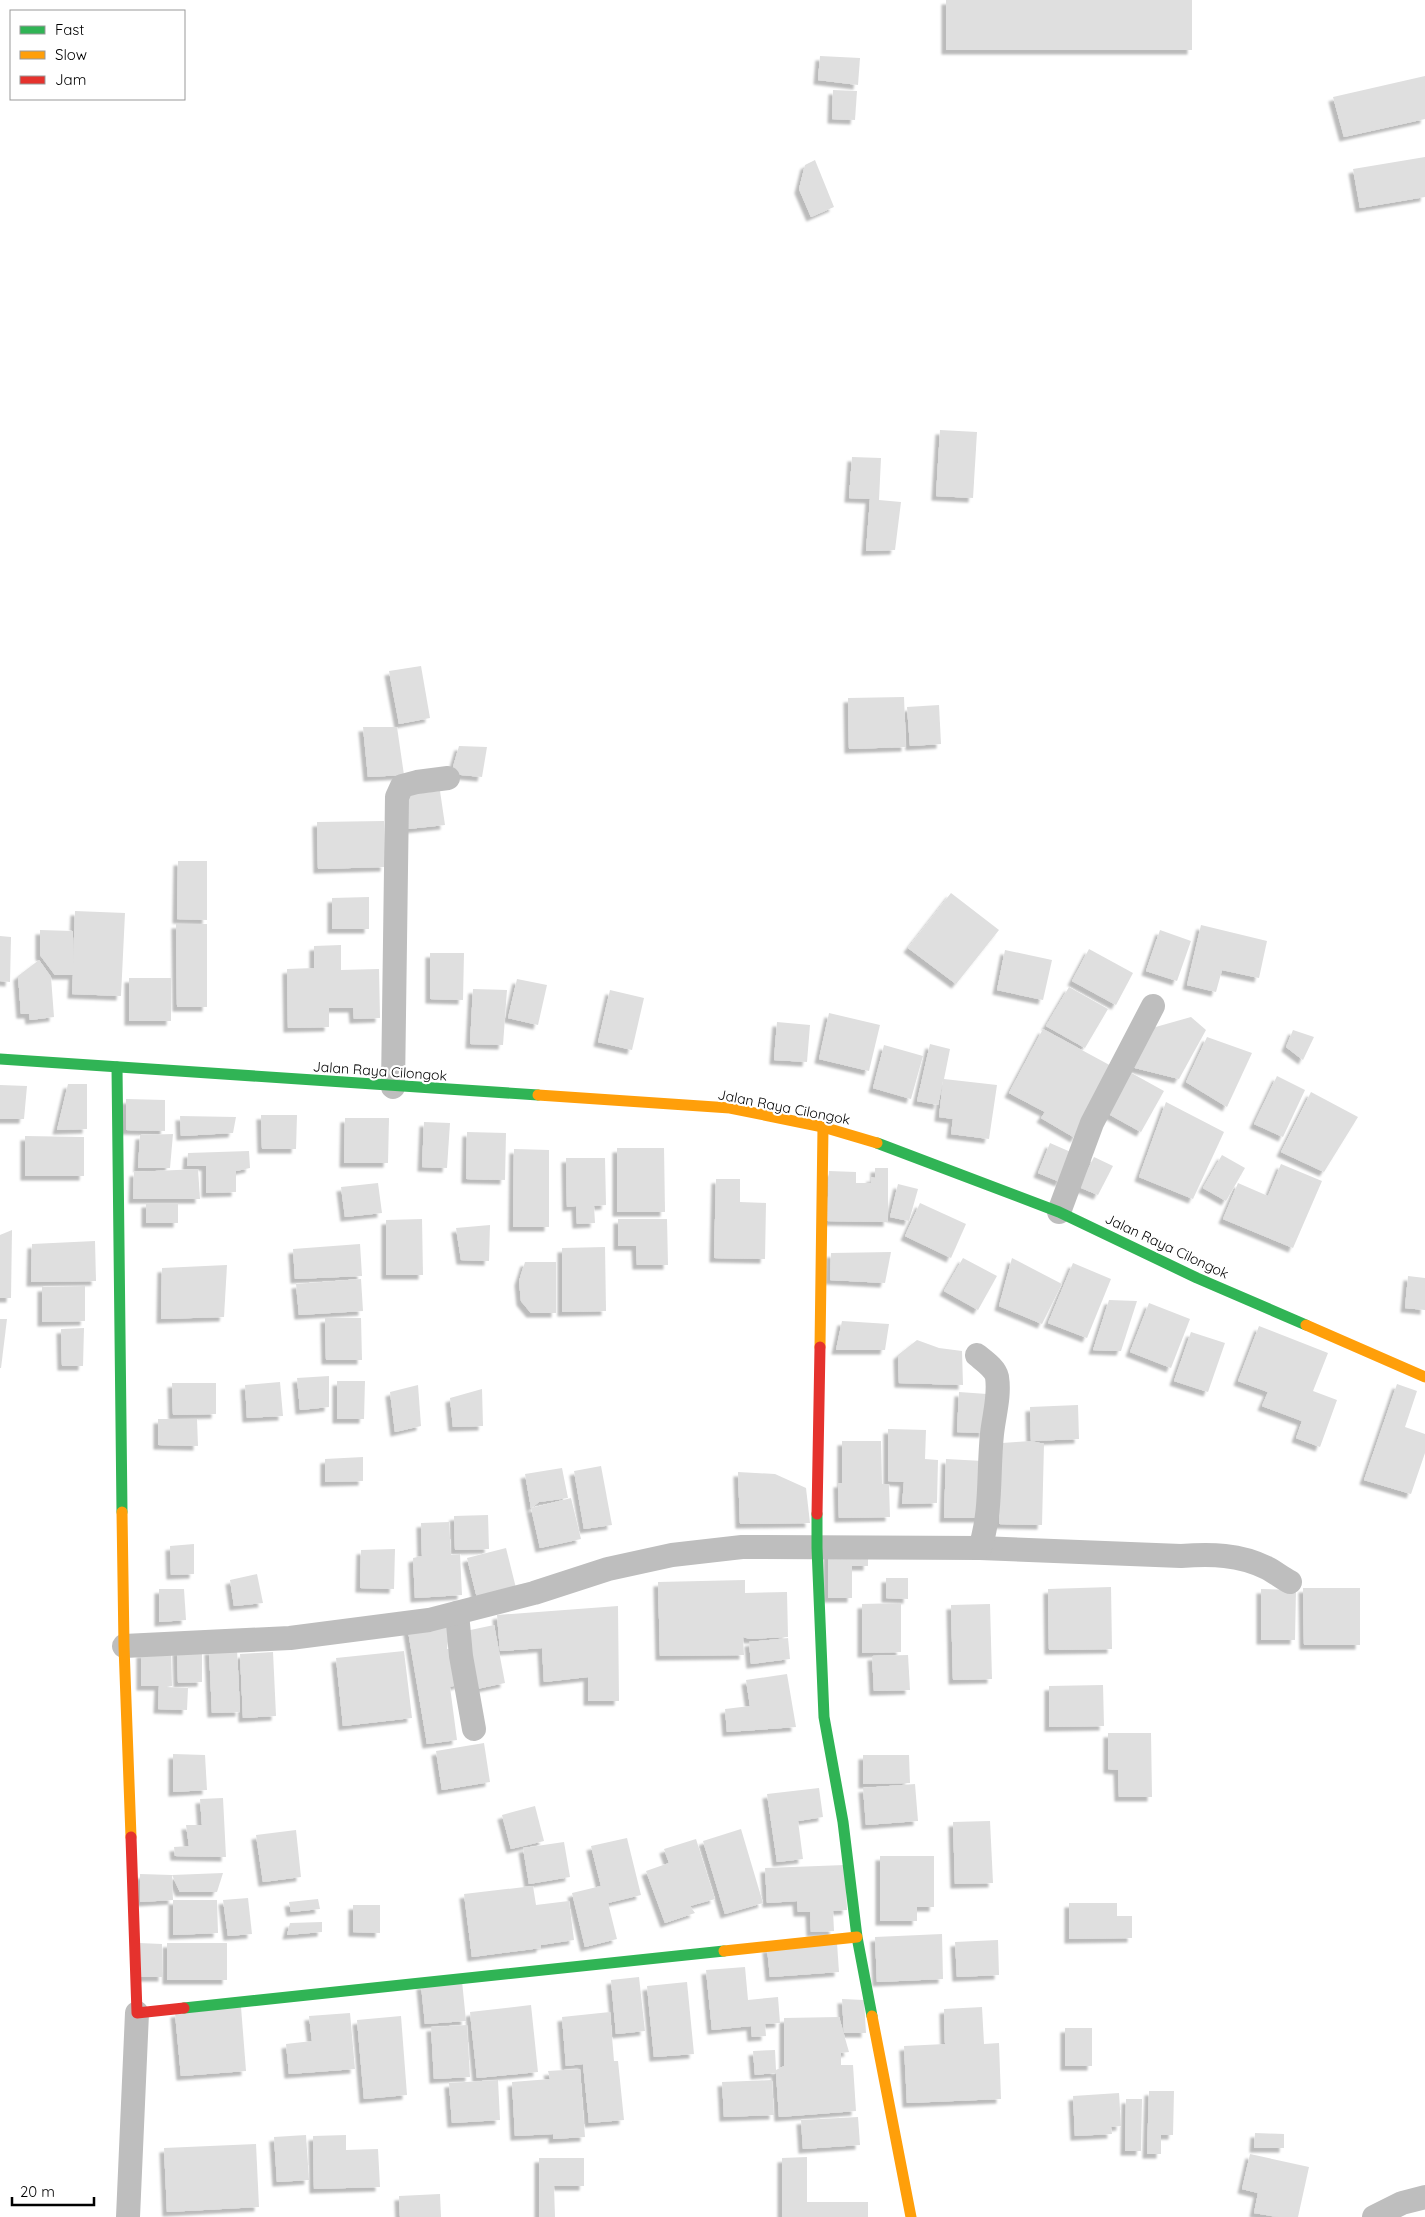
<svg xmlns="http://www.w3.org/2000/svg" width="1425" height="2217" font-family="Quicksand,sans-serif">
<defs>
<filter id="shadow"><feDropShadow dx="-4.5" dy="4.5" stdDeviation="1" flood-color="#0004"/></filter>
</defs>
<rect width="100%" height="100%" fill="#fff"/>
<g fill="#dfdfdf" filter="url(#shadow)">
<rect x="946" y="0" width="246" height="50"/>
<path d="M 820,56 L 860,58 L 858,85 L 818,80 Z"/>
<path d="M 1425,76 L 1425,119 L 1344,137 L 1333,97 Z"/>
<path d="M 833,90 L 857,91 L 855,120 L 832,119 Z"/>
<path d="M 1425,157 L 1425,197 L 1360,208 L 1353,169 Z"/>
<path d="M 815,160 L 834,207 L 811,217 L 799,189 L 805,165 Z"/>
<path d="M 940,430 L 977,432 L 973,498 L 936,496 Z"/>
<path d="M 852,457 L 881,458 L 879,500 L 901,502 L 895,550 L 866,551 L 870,499 L 849,498 Z"/>
<path d="M 421,666 L 430,718 L 399,724 L 389,671 Z"/>
<path d="M 904,697 L 906,747 L 849,749 L 848,698 Z"/>
<path d="M 939,705 L 941,744 L 910,746 L 907,707 Z"/>
<path d="M 363,727 L 397,727 L 404,775 L 368,777 Z"/>
<path d="M 459,746 L 487,747 L 482,777 L 451,774 Z"/>
<path d="M 440,791 L 445,825 L 408,829 L 404,795 Z"/>
<path d="M 384,821 L 385,867 L 318,869 L 317,822 Z"/>
<path d="M 178,861 L 207,861 L 207,920 L 177,919 Z"/>
<path d="M 951,893 L 999,930 L 956,984 L 908,948 Z"/>
<path d="M 369,897 L 369,929 L 332,929 L 332,898 Z"/>
<path d="M 75,911 L 125,913 L 121,996 L 72,994 L 73,975 L 55,975 L 40,955 L 40,930 L 73,931 L 73,963 Z"/>
<path d="M 176,924 L 207,924 L 207,1007 L 177,1007 Z"/>
<path d="M 1201,925 L 1267,941 L 1259,978 L 1222,970 L 1216,992 L 1187,985 Z"/>
<path d="M 1160,930 L 1191,941 L 1177,981 L 1146,971 Z"/>
<path d="M 0,936 L 11,937 L 10,982 L 0,981 Z"/>
<path d="M 341,945 L 341,970 L 379,969 L 380,1018 L 354,1019 L 353,1008 L 329,1008 L 329,1027 L 288,1028 L 287,969 L 314,968 L 314,946 Z"/>
<path d="M 1089,949 L 1133,973 L 1116,1005 L 1072,981 Z"/>
<path d="M 1005,950 L 1052,960 L 1043,1000 L 997,990 Z"/>
<path d="M 430,953 L 464,953 L 463,1000 L 430,999 Z"/>
<path d="M 39,960 L 51,977 L 54,1017 L 30,1020 L 29,1014 L 21,1014 L 18,976 Z"/>
<rect x="129" y="978" width="42" height="43"/>
<path d="M 517,979 L 547,985 L 538,1025 L 508,1018 Z"/>
<path d="M 1069,987 L 1108,1009 L 1085,1048 L 1046,1026 Z"/>
<path d="M 473,989 L 507,990 L 503,1045 L 470,1044 Z"/>
<path d="M 610,990 L 644,998 L 632,1050 L 598,1042 Z"/>
<path d="M 829,1013 L 880,1025 L 869,1071 L 819,1059 Z"/>
<path d="M 1191,1017 L 1206,1030 L 1179,1079 L 1131,1067 L 1145,1030 Z"/>
<path d="M 777,1022 L 810,1025 L 807,1062 L 774,1060 Z"/>
<path d="M 1043,1029 L 1115,1068 L 1075,1138 L 1041,1118 L 1045,1112 L 1009,1093 Z"/>
<path d="M 1293,1030 L 1314,1037 L 1303,1060 L 1286,1047 Z"/>
<path d="M 1207,1037 L 1252,1053 L 1227,1107 L 1186,1082 Z"/>
<path d="M 930,1044 L 950,1049 L 944,1079 L 997,1085 L 989,1139 L 951,1134 L 953,1119 L 939,1117 L 943,1081 L 938,1105 L 917,1101 Z"/>
<path d="M 884,1045 L 923,1056 L 911,1099 L 873,1088 Z"/>
<path d="M 1126,1070 L 1164,1091 L 1141,1132 L 1103,1111 Z"/>
<path d="M 1277,1076 L 1305,1090 L 1283,1137 L 1254,1124 Z"/>
<path d="M 68,1084 L 87,1084 L 87,1129 L 57,1130 Z"/>
<path d="M 0,1085 L 27,1086 L 24,1119 L 0,1119 Z"/>
<path d="M 1311,1092 L 1358,1117 L 1324,1172 L 1281,1152 Z"/>
<path d="M 126,1099 L 165,1100 L 165,1131 L 126,1130 Z"/>
<path d="M 1166,1102 L 1224,1132 L 1193,1199 L 1139,1177 Z"/>
<path d="M 261,1115 L 297,1115 L 296,1149 L 262,1149 Z"/>
<path d="M 180,1116 L 236,1117 L 233,1133 L 181,1136 Z"/>
<path d="M 345,1118 L 389,1118 L 388,1163 L 344,1163 Z"/>
<path d="M 424,1122 L 450,1123 L 447,1168 L 422,1167 Z"/>
<path d="M 467,1132 L 506,1133 L 505,1180 L 466,1179 Z"/>
<path d="M 173,1134 L 170,1168 L 138,1168 L 140,1135 Z"/>
<path d="M 25,1136 L 84,1137 L 84,1176 L 25,1176 Z"/>
<path d="M 1050,1143 L 1073,1153 L 1060,1182 L 1038,1173 Z"/>
<path d="M 617,1148 L 664,1148 L 665,1212 L 617,1212 Z"/>
<path d="M 514,1149 L 549,1150 L 549,1227 L 513,1227 Z"/>
<path d="M 249,1151 L 250,1168 L 236,1171 L 236,1192 L 206,1193 L 206,1166 L 187,1166 L 188,1153 Z"/>
<path d="M 1222,1155 L 1245,1168 L 1226,1201 L 1203,1188 Z"/>
<path d="M 1094,1157 L 1113,1166 L 1098,1195 L 1079,1187 Z"/>
<path d="M 566,1158 L 605,1158 L 606,1205 L 594,1206 L 595,1223 L 577,1224 L 576,1206 L 567,1207 Z"/>
<path d="M 1281,1164 L 1322,1181 L 1293,1248 L 1223,1219 L 1238,1183 L 1268,1196 Z"/>
<path d="M 875,1168 L 888,1168 L 888,1222 L 827,1221 L 829,1171 L 856,1172 L 856,1183 L 871,1183 L 871,1177 L 875,1178 Z"/>
<path d="M 198,1169 L 200,1199 L 133,1199 L 134,1172 Z"/>
<path d="M 716,1179 L 740,1179 L 740,1202 L 766,1203 L 765,1259 L 714,1258 Z"/>
<path d="M 378,1183 L 382,1213 L 345,1217 L 341,1187 Z"/>
<path d="M 898,1184 L 918,1189 L 909,1221 L 890,1217 Z"/>
<rect x="146" y="1203" width="32" height="20"/>
<path d="M 920,1203 L 966,1224 L 951,1258 L 905,1236 Z"/>
<path d="M 422,1219 L 423,1275 L 386,1275 L 386,1220 Z"/>
<path d="M 618,1219 L 667,1219 L 668,1265 L 637,1265 L 636,1246 L 618,1246 Z"/>
<path d="M 490,1225 L 489,1261 L 461,1260 L 456,1228 Z"/>
<path d="M 12,1230 L 11,1298 L 0,1298 L 0,1235 Z"/>
<path d="M 95,1241 L 96,1281 L 31,1282 L 32,1244 Z"/>
<path d="M 360,1244 L 362,1276 L 295,1279 L 293,1249 Z"/>
<path d="M 605,1247 L 606,1311 L 562,1312 L 562,1248 Z"/>
<path d="M 891,1252 L 885,1283 L 830,1280 L 831,1253 Z"/>
<path d="M 963,1258 L 997,1276 L 978,1310 L 944,1291 Z"/>
<path d="M 1012,1258 L 1062,1284 L 1042,1324 L 999,1306 Z"/>
<path d="M 525,1262 L 556,1262 L 556,1313 L 531,1313 L 521,1301 L 519,1281 Z"/>
<path d="M 1073,1263 L 1111,1279 L 1087,1338 L 1048,1323 Z"/>
<path d="M 227,1265 L 224,1317 L 161,1319 L 162,1268 Z"/>
<path d="M 1408,1276 L 1425,1278 L 1425,1310 L 1405,1308 Z"/>
<path d="M 361,1279 L 363,1311 L 299,1315 L 296,1284 Z"/>
<path d="M 85,1286 L 85,1321 L 42,1322 L 42,1287 Z"/>
<path d="M 1109,1300 L 1137,1301 L 1121,1351 L 1093,1350 Z"/>
<path d="M 1149,1303 L 1190,1319 L 1171,1368 L 1130,1352 Z"/>
<path d="M 325,1318 L 361,1318 L 362,1360 L 326,1360 Z"/>
<path d="M 0,1319 L 7,1319 L 1,1368 L 0,1368 Z"/>
<path d="M 842,1321 L 889,1324 L 885,1350 L 836,1350 Z"/>
<path d="M 1259,1326 L 1328,1353 L 1313,1391 L 1337,1400 L 1320,1447 L 1296,1438 L 1302,1421 L 1262,1406 L 1268,1392 L 1238,1381 Z"/>
<path d="M 84,1328 L 83,1366 L 62,1366 L 61,1329 Z"/>
<path d="M 1191,1332 L 1225,1343 L 1208,1392 L 1174,1381 Z"/>
<path d="M 917,1340 L 939,1348 L 962,1351 L 963,1385 L 899,1383 L 898,1355 Z"/>
<path d="M 329,1376 L 329,1407 L 300,1410 L 297,1378 Z"/>
<path d="M 337,1381 L 365,1381 L 364,1419 L 337,1419 Z"/>
<path d="M 280,1382 L 283,1416 L 247,1418 L 245,1385 Z"/>
<path d="M 172,1383 L 216,1383 L 216,1414 L 173,1415 Z"/>
<path d="M 1397,1384 L 1417,1391 L 1405,1427 L 1425,1434 L 1425,1453 L 1411,1494 L 1364,1480 Z"/>
<path d="M 418,1385 L 421,1426 L 395,1432 L 390,1392 Z"/>
<path d="M 482,1389 L 483,1426 L 453,1427 L 450,1398 Z"/>
<path d="M 959,1392 L 987,1394 L 984,1433 L 957,1432 Z"/>
<path d="M 1078,1405 L 1079,1439 L 1031,1441 L 1044,1444 L 1042,1525 L 999,1524 L 1002,1443 L 1031,1441 L 1030,1407 Z"/>
<path d="M 158,1419 L 197,1419 L 198,1446 L 158,1445 Z"/>
<path d="M 888,1429 L 926,1430 L 925,1459 L 938,1460 L 937,1503 L 902,1504 L 904,1482 L 888,1481 Z"/>
<path d="M 842,1441 L 881,1441 L 882,1484 L 889,1484 L 890,1517 L 839,1518 L 838,1483 L 842,1483 Z"/>
<path d="M 363,1457 L 363,1481 L 325,1482 L 325,1459 Z"/>
<path d="M 946,1459 L 983,1461 L 981,1518 L 944,1518 Z"/>
<path d="M 601,1466 L 612,1525 L 584,1529 L 574,1471 Z"/>
<path d="M 562,1468 L 568,1498 L 539,1502 L 531,1508 L 571,1498 L 581,1539 L 540,1548 L 531,1508 L 525,1474 Z"/>
<path d="M 738,1472 L 775,1474 L 806,1488 L 810,1523 L 740,1524 Z"/>
<path d="M 488,1515 L 489,1549 L 455,1550 L 454,1516 Z"/>
<path d="M 449,1522 L 451,1555 L 460,1554 L 462,1595 L 415,1598 L 413,1558 L 422,1556 L 421,1523 Z"/>
<path d="M 194,1544 L 194,1574 L 171,1575 L 170,1546 Z"/>
<path d="M 506,1548 L 516,1588 L 477,1598 L 467,1558 Z"/>
<path d="M 395,1549 L 394,1589 L 360,1588 L 361,1550 Z"/>
<path d="M 828,1551 L 868,1551 L 868,1566 L 852,1566 L 852,1598 L 828,1598 Z"/>
<path d="M 257,1574 L 263,1603 L 234,1606 L 230,1580 Z"/>
<path d="M 886,1578 L 908,1578 L 908,1599 L 886,1598 Z"/>
<path d="M 745,1580 L 745,1593 L 787,1592 L 788,1637 L 750,1639 L 743,1637 L 744,1655 L 660,1656 L 658,1582 Z"/>
<path d="M 1111,1587 L 1112,1649 L 1049,1650 L 1048,1589 Z"/>
<path d="M 1303,1588 L 1360,1588 L 1360,1645 L 1304,1645 Z"/>
<path d="M 159,1589 L 184,1589 L 186,1620 L 159,1622 Z"/>
<path d="M 1261,1589 L 1296,1590 L 1295,1640 L 1261,1640 Z"/>
<path d="M 901,1603 L 901,1652 L 862,1653 L 862,1604 Z"/>
<path d="M 990,1604 L 992,1679 L 953,1680 L 951,1605 Z"/>
<path d="M 618,1606 L 619,1701 L 588,1701 L 588,1677 L 544,1682 L 542,1648 L 500,1651 L 497,1615 Z"/>
<path d="M 451,1619 L 447,1649 L 456,1648 L 460,1684 L 450,1687 L 457,1740 L 427,1744 L 407,1625 Z"/>
<path d="M 494,1625 L 505,1683 L 472,1690 L 461,1632 Z"/>
<path d="M 788,1638 L 790,1659 L 751,1664 L 749,1642 Z"/>
<path d="M 202,1649 L 202,1682 L 178,1683 L 177,1650 Z"/>
<path d="M 237,1649 L 240,1712 L 212,1713 L 209,1650 Z"/>
<path d="M 404,1651 L 412,1718 L 343,1726 L 336,1658 Z"/>
<path d="M 171,1652 L 172,1686 L 166,1687 L 188,1688 L 187,1710 L 158,1709 L 159,1686 L 141,1686 L 141,1653 Z"/>
<path d="M 273,1652 L 276,1716 L 243,1718 L 240,1654 Z"/>
<path d="M 908,1655 L 910,1690 L 874,1691 L 872,1656 Z"/>
<path d="M 787,1674 L 796,1727 L 727,1732 L 725,1709 L 750,1706 L 746,1680 Z"/>
<path d="M 1103,1685 L 1104,1726 L 1049,1727 L 1049,1686 Z"/>
<path d="M 1108,1733 L 1151,1733 L 1152,1797 L 1119,1797 L 1118,1770 L 1108,1769 Z"/>
<path d="M 484,1743 L 490,1782 L 442,1790 L 436,1751 Z"/>
<path d="M 173,1754 L 205,1755 L 207,1790 L 173,1792 Z"/>
<path d="M 863,1755 L 909,1755 L 910,1783 L 863,1784 Z"/>
<path d="M 915,1784 L 918,1821 L 866,1825 L 863,1788 Z"/>
<path d="M 819,1788 L 823,1817 L 798,1821 L 803,1859 L 777,1862 L 767,1794 Z"/>
<path d="M 223,1798 L 226,1857 L 175,1856 L 174,1847 L 189,1846 L 186,1825 L 202,1825 L 200,1799 Z"/>
<path d="M 535,1806 L 544,1841 L 511,1849 L 502,1815 Z"/>
<path d="M 990,1821 L 993,1883 L 955,1884 L 953,1822 Z"/>
<path d="M 741,1829 L 763,1903 L 725,1914 L 703,1841 Z"/>
<path d="M 296,1830 L 301,1877 L 263,1882 L 256,1835 Z"/>
<path d="M 627,1838 L 641,1895 L 608,1903 L 617,1939 L 585,1947 L 572,1893 L 601,1886 L 591,1846 Z"/>
<path d="M 696,1839 L 715,1899 L 690,1906 L 695,1913 L 665,1923 L 646,1871 L 669,1863 L 664,1849 Z"/>
<path d="M 564,1842 L 570,1877 L 529,1884 L 523,1848 Z"/>
<path d="M 880,1856 L 934,1856 L 934,1907 L 917,1907 L 917,1921 L 880,1921 Z"/>
<path d="M 845,1865 L 847,1910 L 833,1911 L 834,1931 L 811,1932 L 810,1912 L 798,1912 L 797,1901 L 767,1903 L 765,1868 Z"/>
<path d="M 223,1873 L 217,1892 L 180,1892 L 172,1875 Z"/>
<path d="M 140,1874 L 172,1875 L 173,1900 L 140,1902 Z"/>
<path d="M 533,1886 L 536,1905 L 569,1901 L 574,1940 L 541,1945 L 541,1948 L 472,1957 L 464,1894 Z"/>
<path d="M 248,1898 L 252,1934 L 228,1936 L 223,1900 Z"/>
<path d="M 318,1899 L 320,1909 L 291,1912 L 289,1902 Z"/>
<path d="M 173,1900 L 217,1900 L 218,1933 L 173,1935 Z"/>
<path d="M 1069,1903 L 1117,1903 L 1117,1916 L 1132,1916 L 1132,1938 L 1069,1939 Z"/>
<path d="M 353,1905 L 380,1905 L 380,1933 L 353,1932 Z"/>
<path d="M 322,1922 L 322,1932 L 287,1935 L 290,1923 Z"/>
<path d="M 942,1934 L 943,1979 L 877,1982 L 875,1937 Z"/>
<path d="M 998,1940 L 999,1975 L 957,1977 L 955,1942 Z"/>
<path d="M 139,1943 L 162,1944 L 163,1977 L 139,1977 Z"/>
<rect x="167" y="1943" width="60" height="37"/>
<path d="M 837,1943 L 839,1972 L 770,1977 L 767,1948 Z"/>
<path d="M 745,1967 L 748,2000 L 778,1997 L 780,2023 L 765,2024 L 766,2036 L 752,2037 L 751,2026 L 712,2030 L 706,1970 Z"/>
<path d="M 639,1977 L 645,2031 L 616,2034 L 611,1980 Z"/>
<path d="M 462,1981 L 466,2021 L 425,2024 L 421,1985 Z"/>
<path d="M 687,1982 L 694,2054 L 654,2057 L 647,1986 Z"/>
<path d="M 842,1999 L 864,2000 L 866,2033 L 844,2033 Z"/>
<path d="M 531,2005 L 538,2072 L 477,2078 L 470,2012 Z"/>
<path d="M 241,2007 L 246,2071 L 181,2076 L 175,2013 Z"/>
<path d="M 982,2007 L 984,2044 L 999,2043 L 1001,2099 L 907,2103 L 904,2046 L 945,2044 L 944,2009 Z"/>
<path d="M 610,2012 L 614,2061 L 618,2061 L 624,2120 L 589,2123 L 583,2064 L 566,2066 L 562,2017 Z"/>
<path d="M 350,2013 L 355,2069 L 289,2074 L 286,2044 L 312,2041 L 309,2016 Z"/>
<path d="M 401,2016 L 407,2095 L 364,2099 L 357,2020 Z"/>
<path d="M 839,2017 L 849,2052 L 841,2053 L 841,2065 L 853,2065 L 856,2111 L 779,2117 L 776,2073 L 755,2075 L 753,2051 L 775,2050 L 776,2070 L 784,2066 L 784,2018 Z"/>
<path d="M 467,2025 L 470,2077 L 434,2079 L 431,2027 Z"/>
<rect x="1065" y="2028" width="27" height="38"/>
<path d="M 580,2069 L 585,2137 L 553,2139 L 553,2134 L 515,2136 L 512,2082 L 550,2079 L 548,2071 Z"/>
<path d="M 498,2080 L 500,2120 L 452,2123 L 449,2083 Z"/>
<path d="M 772,2080 L 774,2115 L 724,2117 L 722,2082 Z"/>
<path d="M 1149,2091 L 1174,2091 L 1173,2135 L 1161,2135 L 1161,2154 L 1147,2154 Z"/>
<path d="M 1119,2093 L 1121,2126 L 1111,2127 L 1112,2134 L 1075,2136 L 1073,2096 Z"/>
<path d="M 1126,2099 L 1142,2099 L 1141,2151 L 1125,2151 Z"/>
<path d="M 858,2117 L 860,2145 L 803,2149 L 801,2120 Z"/>
<path d="M 1255,2133 L 1284,2134 L 1284,2148 L 1254,2148 Z"/>
<path d="M 306,2135 L 309,2180 L 277,2182 L 274,2137 Z"/>
<path d="M 346,2135 L 346,2150 L 378,2149 L 380,2187 L 314,2189 L 313,2136 Z"/>
<path d="M 256,2144 L 259,2207 L 167,2212 L 164,2148 Z"/>
<path d="M 1250,2154 L 1309,2167 L 1298,2217 L 1278,2217 L 1254,2213 L 1258,2193 L 1242,2189 Z"/>
<path d="M 807,2157 L 807,2202 L 868,2202 L 868,2217 L 782,2217 L 782,2158 Z"/>
<path d="M 539,2158 L 584,2158 L 584,2186 L 554,2186 L 555,2217 L 539,2217 Z"/>
<path d="M 440,2194 L 441,2217 L 400,2217 L 399,2196 Z"/>
</g>
<g fill="none" stroke-linecap="round" stroke-linejoin="round">
<g stroke="#bebebe" stroke-width="24">
<path d="M 393,1087 L 397,797 L 402,786 L 417,782 L 448,778"/>
<path d="M 1059,1212 L 1092,1123 L 1153,1006"/>
<path d="M 980,1548 L 1181,1556 C 1211,1554 1239,1554 1267,1568 C 1275,1572 1282,1578 1290,1582"/>
<path d="M 457,1613 L 461,1656 L 474,1729"/>
<path d="M 124,1646 L 290,1638 L 429,1620 L 534,1593 L 608,1569 L 672,1555 L 742,1547 L 980,1548 C 992,1512 988,1471 992,1434 C 994,1415 1000,1396 997,1377 C 995,1368 984,1361 977,1355"/>
<path d="M 128,2217 L 137,2013"/>
<path d="M 1374,2217 L 1402,2203 L 1425,2197"/>
</g>
<g stroke="#30b455" stroke-width="11">
<path d="M 0,1059 L 538,1095"/>
<path d="M 117,1067 L 122,1512"/>
<path d="M 877,1143 L 1059,1212 L 1197,1278 L 1306,1325"/>
<path d="M 817,1514 L 817,1548 L 824,1717 L 843,1822 L 857,1937 L 872,2016"/>
<path d="M 184,2008 L 724,1951"/>
</g>
<g stroke="#ff9f0a" stroke-width="11">
<path d="M 538,1095 L 730,1108 L 823,1127 L 877,1143"/>
<path d="M 1306,1325 L 1425,1377"/>
<path d="M 820,1347 L 823,1127"/>
<path d="M 122,1512 L 124,1646 L 131,1837"/>
<path d="M 724,1951 L 857,1937"/>
<path d="M 872,2016 L 911,2217"/>
</g>
<g stroke="#e5322d" stroke-width="11">
<path d="M 817,1514 L 820,1347"/>
<path d="M 131,1837 L 137,2013 L 184,2008"/>
</g>
</g>
<g text-anchor="middle" dominant-baseline="central" stroke-width="4.5" stroke-linejoin="round" paint-order="stroke">
<g font-size="14" fill="#000" stroke="#fff">
<text transform="translate(380 1071) rotate(4)">Jalan Raya Cilongok</text>
<text transform="translate(784 1107) rotate(11)">Jalan Raya Cilongok</text>
<text transform="translate(1167 1246) rotate(25)">Jalan Raya Cilongok</text>
</g>
</g>
<rect x="10" y="10" width="175" height="90" fill="#ffffff" stroke="#999999"/>
<rect x="20" y="26" width="25" height="8" fill="#30b455" stroke="#999999"/>
<text x="55" y="35" font-size="15" fill="#000000">Fast</text>
<rect x="20" y="51" width="25" height="8" fill="#ff9f0a" stroke="#999999"/>
<text x="55" y="60" font-size="15" fill="#000000">Slow</text>
<rect x="20" y="76" width="25" height="8" fill="#e5322d" stroke="#999999"/>
<text x="55" y="85" font-size="15" fill="#000000">Jam</text>
<path d="M12 2197v8h82v-8" fill="none" stroke="#000000" stroke-width="2.5"/>
<text x="20" y="2197" font-size="15" fill="#000000" stroke="#ffffff" stroke-width="4" paint-order="stroke">20 m</text>
</svg>
